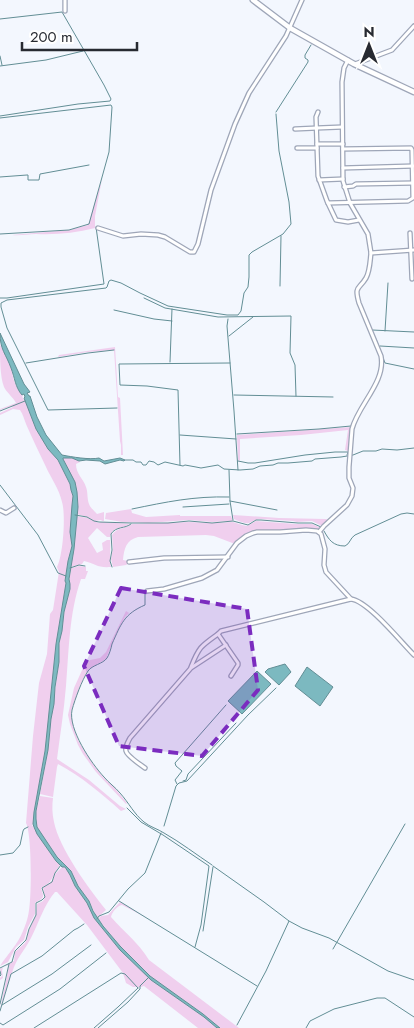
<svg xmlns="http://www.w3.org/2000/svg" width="414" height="1028" font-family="Jost,sans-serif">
<rect width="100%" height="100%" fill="#f3f7fe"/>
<g fill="#f0cfee">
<path d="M 102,179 L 95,216 L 95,228 C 75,233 56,235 36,234 C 28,234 20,236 12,235 L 69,230 L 88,225 Z"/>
<path d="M 0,344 L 12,370 L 13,378 L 18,390 L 22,395 L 23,399 L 26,401 L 36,429 L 48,449 L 58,460 L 70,484 L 73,496 L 72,546 L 68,561 L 65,581 L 66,583 L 56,644 L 45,751 L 34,812 L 33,824 L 32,825 L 56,861 L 60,865 C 56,870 55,875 51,880 C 49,884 44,886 41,888 C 44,898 45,897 35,903 L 35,914 L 28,927 L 24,940 L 16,947 L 8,962 L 0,966 C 7,955 18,944 23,931 C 25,926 27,921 28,916 C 32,901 32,834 26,823 L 33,736 L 39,683 L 47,654 L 50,614 L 53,610 L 58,578 L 59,572 L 57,567 C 63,556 66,515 62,502 C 59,489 51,478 46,467 C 39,452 32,438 26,424 C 24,419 23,414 20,410 L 13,409 L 0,415 L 0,413 L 13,407 L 12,406 L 0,410 L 0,409 L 16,403 C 13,397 7,393 4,387 C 0,377 0,357 0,344 Z"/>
<path d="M 115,347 L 118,397 L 120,398 L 123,455 L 121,455 L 121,445 L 120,441 L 114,350 L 88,352 L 58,357 L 59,355 Z"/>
<path d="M 351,427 L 348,451 L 345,450 L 348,430 L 301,435 L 240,439 L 240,460 L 239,461 L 238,460 L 237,435 Z"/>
<path d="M 63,458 L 72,458 L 79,461 L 80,462 L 76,464 C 76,474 83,478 86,487 C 88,492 87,499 89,504 C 90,507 94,511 97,514 L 104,512 L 104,521 L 102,521 L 101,520 L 95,521 L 87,517 L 77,514 C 80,489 74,481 63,459 Z"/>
<path d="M 131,509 L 132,513 L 146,517 L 180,515 L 180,516 L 231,516 L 233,521 L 212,522 L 189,520 L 148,523 L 122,522 L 105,519 L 106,513 Z"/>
<path d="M 233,515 L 279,518 L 326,519 L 328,520 L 322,526 L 312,521 L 297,522 L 293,521 L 261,519 C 255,519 254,521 249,523 C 244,524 239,521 234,519 Z"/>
<path d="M 76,516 L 88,518 L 99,523 L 101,522 L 130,524 C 123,529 112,526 110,537 L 107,537 L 97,528 L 88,538 L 97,553 L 103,550 L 102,543 L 107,540 L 110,540 C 111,549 109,558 111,567 C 97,568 96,564 84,561 L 82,564 L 71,567 L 74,549 Z"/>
<path d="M 256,521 L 296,524 L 312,524 L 321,528 L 317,530 L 256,531 L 235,544 L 214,536 L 206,535 L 138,537 C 126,540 124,549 123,560 L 128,561 L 129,563 L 126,565 L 113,567 L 111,559 L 113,548 L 112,535 C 117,527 126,529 132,524 L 189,522 L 213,523 L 233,522 L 242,525 L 247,526 Z"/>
<path d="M 79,566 L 86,567 L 86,571 L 88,571 L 85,579 L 81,579 C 69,613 69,651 66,686 C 64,711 60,735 57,759 L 89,780 L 120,806 L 126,809 L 121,811 C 101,793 82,777 58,764 L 57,767 L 53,797 L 40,794 L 48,750 L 51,719 L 59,662 L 59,643 L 62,631 L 64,612 L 70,589 L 70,584 L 69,582 L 71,568 Z"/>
<path d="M 126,611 L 129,613 L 125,617 L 115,636 L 106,659 L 88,670 L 81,684 L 71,712 L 73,725 L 78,740 L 84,750 L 95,767 L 104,778 L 114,787 L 127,803 L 126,804 L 96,772 L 83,754 L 78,745 L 70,724 L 68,715 L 74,688 L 83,668 L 90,660 L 100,658 L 106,652 Z"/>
<path d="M 40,796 L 53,798 C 52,805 52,814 54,822 C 59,848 89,889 106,910 L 97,918 L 89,901 L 75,882 L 71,871 L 57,857 L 37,827 L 36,819 L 36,811 Z"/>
<path d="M 62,867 L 65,867 L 70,875 L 75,886 L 87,903 L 94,918 L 120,950 L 151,980 L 204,1017 L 217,1028 L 198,1028 L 144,986 L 141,987 L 133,987 L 126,983 L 123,973 L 87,925 L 57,892 L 55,892 C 44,905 39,922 31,938 C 25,950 16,958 12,973 L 11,974 L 0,1010 L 9,965 L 3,967 L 2,971 L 3,978 L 0,980 L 0,978 L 2,976 L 0,969 L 14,961 L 15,952 L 25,943 L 27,939 L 28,932 L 36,915 L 37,904 L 43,901 L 45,897 L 43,888 L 52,881 L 56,873 Z"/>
<path d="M 120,902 L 147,918 L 122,905 C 117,906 112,912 111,917 C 124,932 139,943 149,960 L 239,1028 L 220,1028 L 203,1014 L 150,976 L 120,946 L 98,919 L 101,916 L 108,915 Z"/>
</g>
<g fill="#7cb9c0" stroke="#628e95">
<path d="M 0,333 L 24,384 L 30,392 L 27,393 L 29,396 L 30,396 L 37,417 L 46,435 L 62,455 C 72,457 90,460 99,458 L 104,461 L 120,458 L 125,460 L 124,461 L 120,460 L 105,464 L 100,461 L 86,460 L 79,461 L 72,458 L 63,458 L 63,459 L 75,482 L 77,492 L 78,507 L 74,549 L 69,579 L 70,584 L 70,589 L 64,612 L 62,631 L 59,643 L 59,662 L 55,687 L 54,704 L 51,719 L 48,750 L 36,811 L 36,819 L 37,827 L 57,857 L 71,871 L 78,886 L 89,901 L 93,911 L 103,926 L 120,946 L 150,976 L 203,1014 L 220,1028 L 217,1028 L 204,1017 L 151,980 L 120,950 L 94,918 L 87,903 L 75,886 L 70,875 L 65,867 L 62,867 L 56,861 L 37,834 L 34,827 L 33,824 L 34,812 L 45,751 L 56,644 L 66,583 L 65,581 L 68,561 L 72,546 L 70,532 L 72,505 L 73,496 L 71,490 L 70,484 L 58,460 L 48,449 L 36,429 L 24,398 L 25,397 L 24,394 L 22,395 C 15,387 15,378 11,368 C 6,354 0,350 0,333 Z"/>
<path d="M 285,664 L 291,672 L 279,685 L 265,672 L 268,669 Z"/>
<path d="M 307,667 L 333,687 L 320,706 L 295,686 Z"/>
<path d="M 257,671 L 271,684 L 242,714 L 228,701 Z"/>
</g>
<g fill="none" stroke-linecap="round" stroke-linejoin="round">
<g stroke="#628e95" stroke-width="1">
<path d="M 0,19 L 62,12 L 104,85 L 111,99 L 110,101 L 78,104 L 0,116"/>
<path d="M 0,56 L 2,65"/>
<path d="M 0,66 L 46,60 L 83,51"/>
<path d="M 276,112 L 308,62 L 308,60 L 305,58 L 305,55 L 311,45"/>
<path d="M 0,118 L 111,105 L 112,107 L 109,152 L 89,224 L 69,230 L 0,234"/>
<path d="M 0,177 L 27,175 L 28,175 L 28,180 L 39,180 L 40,174 L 89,165"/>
<path d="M 280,286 L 281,236"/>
<path d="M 0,298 L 7,298 L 104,284 L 96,227"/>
<path d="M 144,298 L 165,308 L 218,317 L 291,316 L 290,353 L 295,365 L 296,396"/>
<path d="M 114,310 L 154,319 L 172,321"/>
<path d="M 228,319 L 227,326 L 234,411 L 238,470"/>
<path d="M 372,330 L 414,332"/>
<path d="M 385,331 L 388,283"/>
<path d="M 229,336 L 253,317"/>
<path d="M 376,339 L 385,363 L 414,369"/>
<path d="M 380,346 L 414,348"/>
<path d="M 170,362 L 172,309"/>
<path d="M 26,363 L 88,353 L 114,350"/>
<path d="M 234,395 L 333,397"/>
<path d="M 117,408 L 48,410 L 7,328 L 1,307 L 1,303 L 7,300 L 106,288 L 107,287 L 109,281 L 111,280 L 121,283 L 140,293 L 168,306 L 227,315 L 238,315 L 241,311 L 244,293 L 248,287 L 249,277 L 249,255 L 252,252 L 283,234 L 291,224 L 289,202 L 279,151 L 276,114"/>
<path d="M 0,411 L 25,401"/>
<path d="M 237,434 L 319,429 L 351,426"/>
<path d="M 180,435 L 236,439"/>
<path d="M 125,460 L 133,460 L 136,462 L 141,462 L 143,465 L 146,465 L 149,461 L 154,462 L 158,465 L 165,462 L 183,466 L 185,465 L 196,467 L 201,468 L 218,465 L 224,469 L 240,470 L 253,469 L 260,466 L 273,465 L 278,463 L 288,463 L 312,461 L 315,459 L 341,457 L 353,455 L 363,451 L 376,451 L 382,449 L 397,450 L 414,448"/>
<path d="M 238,461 L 248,463 L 255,463 L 305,455 L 335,452 L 348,452 L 347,455"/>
<path d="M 180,465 L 178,390 L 147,386 L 120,385 L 119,364 L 230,363"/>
<path d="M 229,470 L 230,501 L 233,520"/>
<path d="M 0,485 L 38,535 L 58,573 L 66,576"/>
<path d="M 230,501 L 277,510"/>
<path d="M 183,507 L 229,504"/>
<path d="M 132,509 C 166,502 194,496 229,497"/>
<path d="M 75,515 L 87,517 L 94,521 L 99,522 L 131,523 L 168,523 L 189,521 L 212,523 L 233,521 L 248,525 L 256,520 L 261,520 L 298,523 L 312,523 L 321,527"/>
<path d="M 324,531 C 329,540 333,546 345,546 C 350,544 350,538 355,535 L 401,514 L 407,513 L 414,514"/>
<path d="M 112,567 L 110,561 L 112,550 L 111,534 C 116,526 125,529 131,524"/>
<path d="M 70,568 L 79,565 L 85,566"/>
<path d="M 145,593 L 145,605 C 124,614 121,624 112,644 C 111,649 109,655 107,658 C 103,664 92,665 88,671 C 82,680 75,699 72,710 C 68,729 91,763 104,777 C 109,783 115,787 120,793 C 129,803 134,814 144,822 C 150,827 158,829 164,833 C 180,842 197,855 212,865"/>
<path d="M 183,781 L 186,780 L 188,774 L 236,723"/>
<path d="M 177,784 L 175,780 L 182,771 L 176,766 L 175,763 L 226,705"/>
<path d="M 127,808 L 141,822 L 163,835 L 209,866 L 201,925 L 195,947"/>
<path d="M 164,826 L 176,786 L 179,783 L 187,781 L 248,715 L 276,688"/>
<path d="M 0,855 L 13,853 L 20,845 L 23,831 L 24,829 L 28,827"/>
<path d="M 213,866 L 264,902 L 289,921 L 266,971 L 237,1025"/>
<path d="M 119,901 L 257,986"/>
<path d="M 97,919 L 99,916 L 109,912 L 128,889 L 145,873 L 161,833"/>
<path d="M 289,921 L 302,928 L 329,938 L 388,971 L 414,980"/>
<path d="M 203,931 L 213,867"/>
<path d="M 333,949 L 405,824"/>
<path d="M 0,968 L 12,962 L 15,951 L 26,940 L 29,929 L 36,915 L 36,903 L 42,900 L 45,897 L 42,888 L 52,882 L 55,873 L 61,865"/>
<path d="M 0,971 L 1,975 L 0,976"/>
<path d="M 0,1004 L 9,964"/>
<path d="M 2,1005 L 52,974 L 91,945"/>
<path d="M 0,1011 L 11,974 L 42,956 L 74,930 L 78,928 L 84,924"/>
<path d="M 0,1023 L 3,1025 L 60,989 L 106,953"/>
<path d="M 34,1028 L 121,973 L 125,974 L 138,988"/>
<path d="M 94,1028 L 118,1007 L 138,988"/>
<path d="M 98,1028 L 128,1002 L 140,989 L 140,986 L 149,977"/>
<path d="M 306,1028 L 310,1021 L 334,1009 L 377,998 L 385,998 L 414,1017"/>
</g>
<defs>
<g id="street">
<path d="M 65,0 L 65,11"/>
<path d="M 348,60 L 344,68 L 342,82 L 343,181 L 350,203 L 368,234 L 371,253 L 414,250"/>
<path d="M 355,64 L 392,50 L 414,26"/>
<path d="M 318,112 L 316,117 L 318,176 L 327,201 L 336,220 L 348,222 L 359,220"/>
<path d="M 317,128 L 342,127"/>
<path d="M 295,129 L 317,128"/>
<path d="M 317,144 L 343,144"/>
<path d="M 297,148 L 317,148"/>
<path d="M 343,168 L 413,166"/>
<path d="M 319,180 L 343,179"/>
<path d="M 344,187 L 353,186 L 356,184 L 413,183"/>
<path d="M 328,203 L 408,201 L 413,198 L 412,150 L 411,148 L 343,149"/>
<path d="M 98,228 L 123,236 L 141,234 L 158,235 L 165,237 L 190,252 L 194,252 L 198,244 L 211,190 L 235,124 L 249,93 L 286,36 L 302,0"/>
<path d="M 410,233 L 412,279"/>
<path d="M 0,510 L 6,513 L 14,508"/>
<path d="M 319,532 L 324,526 L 347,505 L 352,496 L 353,488 L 349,478 L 349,467 L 352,429 C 358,405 386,382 381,356 L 359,303 C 354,285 359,290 366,278 C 370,271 370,261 371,253"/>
<path d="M 129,562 L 164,558 L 228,557"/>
<path d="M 147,591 L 164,589 L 202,578 L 217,570 L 237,543 L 246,536 L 253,533 L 257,532 L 280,532 L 306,530 L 317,531 L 321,534 L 325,549 L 324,565 L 326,572 L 351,599"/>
<path d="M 191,667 C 199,647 201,646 218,634"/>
<path d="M 231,676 L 238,665 L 238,663 L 218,634 L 221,631 L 351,599 C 368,601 401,642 414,655"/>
<path d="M 145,768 C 141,765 127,756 126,751 C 125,746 128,742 130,738 L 191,668 L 226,645"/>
</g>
<path id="secondary" d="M 253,0 L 290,28 L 354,64 L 414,92"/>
</defs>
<use href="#street" stroke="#9ea6b8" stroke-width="5.5"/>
<use href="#secondary" stroke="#9ea6b8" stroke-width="7"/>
<use href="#street" stroke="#fff" stroke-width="3"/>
<use href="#secondary" stroke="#fff" stroke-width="4.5"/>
</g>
<path fill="#7b2cbf" fill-opacity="0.2" stroke="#7b2cbf" stroke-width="4" stroke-dasharray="10 6" stroke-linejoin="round" d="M 121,588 L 247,609 L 258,690 L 202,756 L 119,746 L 84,666 Z"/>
<g transform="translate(369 45)" stroke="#ffffff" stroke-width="4" paint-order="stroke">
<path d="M0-4L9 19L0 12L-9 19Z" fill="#272a31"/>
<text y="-8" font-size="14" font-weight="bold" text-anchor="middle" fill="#272a31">N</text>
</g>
<path d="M22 42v8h115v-8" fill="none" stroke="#272a31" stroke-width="2.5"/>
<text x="30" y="42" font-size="15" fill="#272a31" stroke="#ffffff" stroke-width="4" paint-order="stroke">200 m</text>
</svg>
